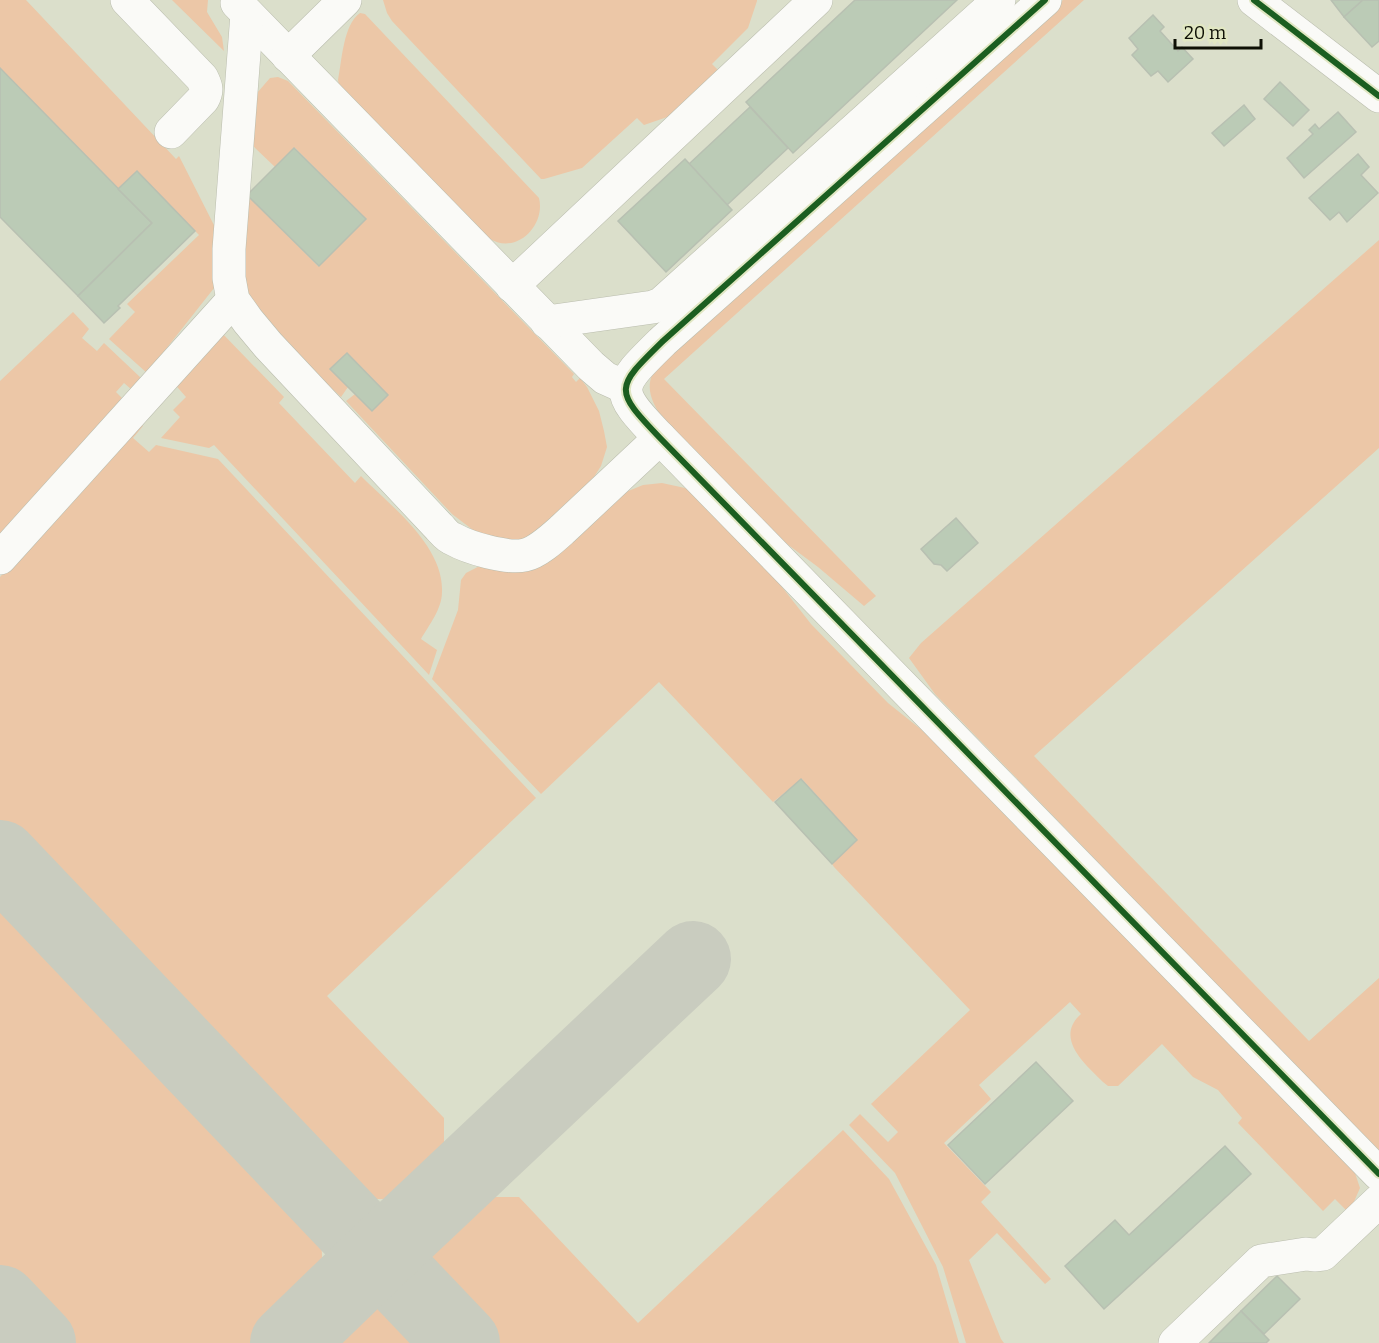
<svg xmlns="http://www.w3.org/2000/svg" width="1379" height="1343" font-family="Bitter,serif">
<rect width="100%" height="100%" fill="#dbdfcb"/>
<g fill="#ecc7a7">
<path d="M 0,0 L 26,0 L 176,159 L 179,156 L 221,239 L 218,283 L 147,373 L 109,339 L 135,312 L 127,304 L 199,235 L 137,171 L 118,189 L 0,68 Z"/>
<path d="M 172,0 L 208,0 L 207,12 L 222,37 L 224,51 Z"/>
<path d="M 383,0 L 757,0 L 757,1 L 748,28 L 712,64 L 720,72 L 679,113 L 644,125 L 637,118 L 582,168 L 544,179 L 541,179 L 392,21 L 387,13 Z"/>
<path d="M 1063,0 L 1084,0 L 664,379 L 876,596 L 864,606 L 818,567 L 783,541 L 664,421 C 649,398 643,384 660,361 Z"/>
<path d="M 360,13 L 365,14 L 539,198 C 546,226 515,256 489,238 L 339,85 L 338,80 C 342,61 343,25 360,13 Z"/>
<path d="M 278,77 L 288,81 L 574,374 L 572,377 L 576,382 L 580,378 L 587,387 L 599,411 L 604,431 L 607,447 L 601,466 L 585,491 L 534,538 L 514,544 L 486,540 L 452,514 L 346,401 L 355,394 L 372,411 L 388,395 L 347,353 L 331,368 L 348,387 L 341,397 C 311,368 247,317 244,275 C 242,249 246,221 247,195 L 318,266 L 366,219 L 295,148 L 275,167 L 251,144 L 257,93 L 270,78 Z"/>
<path d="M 1379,240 L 1379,448 L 1034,756 L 1309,1041 L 1379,978 L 1379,1152 L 935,694 L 909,658 L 921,643 Z"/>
<path d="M 73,312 L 89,329 L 82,338 L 97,351 L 104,343 L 141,378 L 131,389 L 124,383 L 116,392 L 122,398 L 0,538 L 0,381 Z"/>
<path d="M 220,331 L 284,397 L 279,403 L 355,483 L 361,476 C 391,506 444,546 442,592 C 442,609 429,625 421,639 L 437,650 L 429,675 L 214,445 L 209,448 L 161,438 L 180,417 L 173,410 L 186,397 L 171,380 Z"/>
<path d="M 136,419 L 143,426 L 133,438 L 149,452 L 156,445 L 218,459 L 536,798 L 327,996 L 444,1118 L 444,1160 L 439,1169 L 406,1199 L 360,1199 L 0,821 L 0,577 Z"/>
<path d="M 662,483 L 685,488 L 694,493 L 764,564 L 811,624 L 888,703 L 928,735 L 1354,1170 L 1360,1188 L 1349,1213 L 1335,1199 L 1323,1211 L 1238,1123 L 1242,1118 L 1218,1090 L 1193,1077 L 1162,1044 L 1118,1086 L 1108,1086 L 1103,1082 C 1085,1064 1054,1038 1081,1014 L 1070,1002 L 979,1085 L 991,1099 L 944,1143 L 991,1192 L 981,1202 L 1051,1279 L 1045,1284 L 997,1233 L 969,1260 L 1001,1339 L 1004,1343 L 966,1343 L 943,1267 L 895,1173 L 849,1125 L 860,1114 L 888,1142 L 898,1132 L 871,1104 L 970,1010 L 834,867 L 832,864 L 857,840 L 802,779 L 773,802 L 659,682 L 541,794 L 432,679 L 458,610 L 461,580 L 466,573 L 616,496 L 643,485 Z"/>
<path d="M 0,897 L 321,1233 L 323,1279 L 257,1343 L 74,1343 L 0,1266 Z"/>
<path d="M 843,1130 L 889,1179 L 936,1265 L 959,1343 L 499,1343 L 412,1252 L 471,1197 L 519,1197 L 638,1323 Z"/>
<path d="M 377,1290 L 427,1343 L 318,1343 L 369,1294 Z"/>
</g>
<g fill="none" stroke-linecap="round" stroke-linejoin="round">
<g stroke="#c9ccbf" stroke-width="76">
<path d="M 0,858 L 462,1343"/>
<path d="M 0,1303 L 38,1343"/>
<path d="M 288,1343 L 379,1255 L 693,959"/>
</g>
</g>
<g fill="#bbcbb6" stroke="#b8c0b2" stroke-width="1.5">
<path d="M 855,0 L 957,0 L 793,153 L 746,102 Z"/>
<path d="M 1331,0 L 1363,0 L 1344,17 Z"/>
<path d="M 1363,0 L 1379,0 L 1379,41 L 1372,47 L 1344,17 Z"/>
<path d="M 1153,15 L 1164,27 L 1160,31 L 1178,51 L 1182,47 L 1193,59 L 1168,82 L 1158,71 L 1151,76 L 1132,55 L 1138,49 L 1129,38 Z"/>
<path d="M 0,68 L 152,223 L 78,296 L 0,217 Z"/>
<path d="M 1280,82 L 1309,110 L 1293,126 L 1264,99 Z"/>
<path d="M 1244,105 L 1255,119 L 1224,146 L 1212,133 Z"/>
<path d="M 750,107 L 788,148 L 727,205 L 689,164 Z"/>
<path d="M 1338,112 L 1356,132 L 1304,178 L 1287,158 L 1313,134 L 1309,130 L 1315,124 L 1319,129 Z"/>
<path d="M 294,148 L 366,219 L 319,266 L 247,195 Z"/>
<path d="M 1358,154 L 1369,167 L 1361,175 L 1378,193 L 1347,222 L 1339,212 L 1330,220 L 1309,198 Z"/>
<path d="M 685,159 L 732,210 L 666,272 L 618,221 Z"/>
<path d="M 137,171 L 195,231 L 118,306 L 120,308 L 104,323 L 78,296 L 152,223 L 118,189 Z"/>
<path d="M 347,353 L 388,395 L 372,411 L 330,369 Z"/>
<path d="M 956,518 L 978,543 L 947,571 L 941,565 L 934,564 L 921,549 Z"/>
<path d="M 801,779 L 857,840 L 832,864 L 775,802 Z"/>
<path d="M 1036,1062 L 1073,1101 L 985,1184 L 948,1145 Z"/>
<path d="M 1225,1146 L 1251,1174 L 1104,1309 L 1065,1266 L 1115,1220 L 1129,1235 Z"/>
<path d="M 1277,1276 L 1300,1299 L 1264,1334 L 1241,1311 Z"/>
<path d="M 1241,1311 L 1269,1340 L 1266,1343 L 1209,1343 Z"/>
</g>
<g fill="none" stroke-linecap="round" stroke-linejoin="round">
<defs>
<g id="minor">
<path d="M 127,0 L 202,78 C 206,86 208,90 203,99 L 171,132"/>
<path d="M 1045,0 L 663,341 C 615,388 613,389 660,438 L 1379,1174"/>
<path d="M 1254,0 L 1379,96"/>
<path d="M 237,3 L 591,366 L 605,378 L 625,387"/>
<path d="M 247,14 L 229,249 L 229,278 L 233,300 L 248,321 L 268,345 L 439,527 C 443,531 447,537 453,539 C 469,548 507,559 525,555 C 538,552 553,538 563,529 L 660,438"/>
<path d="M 288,56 L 345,0"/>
<path d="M 512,286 L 816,0"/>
<path d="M 547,322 L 653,307 L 661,304 L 999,0"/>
<path d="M 0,558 L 233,300"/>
<path d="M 1175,1343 L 1261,1261 L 1306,1254 L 1314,1255 L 1323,1254 L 1379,1201"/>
</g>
</defs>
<use href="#minor" stroke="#babdae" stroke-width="34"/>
<use href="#minor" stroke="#fafaf7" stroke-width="33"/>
<defs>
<g id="cycleway">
<path d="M 1045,0 L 663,341 C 615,388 613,389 660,438 L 1379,1174"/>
<path d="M 1254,0 L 1379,96"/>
</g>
</defs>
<use href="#cycleway" stroke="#e1e7c3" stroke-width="10"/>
<use href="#cycleway" stroke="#1b5e20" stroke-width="6"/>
</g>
<path d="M1175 39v9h86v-9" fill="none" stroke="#0e1005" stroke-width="3"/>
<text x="1184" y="39" font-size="18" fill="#0e1005" stroke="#e1e7c3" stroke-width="4.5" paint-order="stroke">20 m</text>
</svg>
